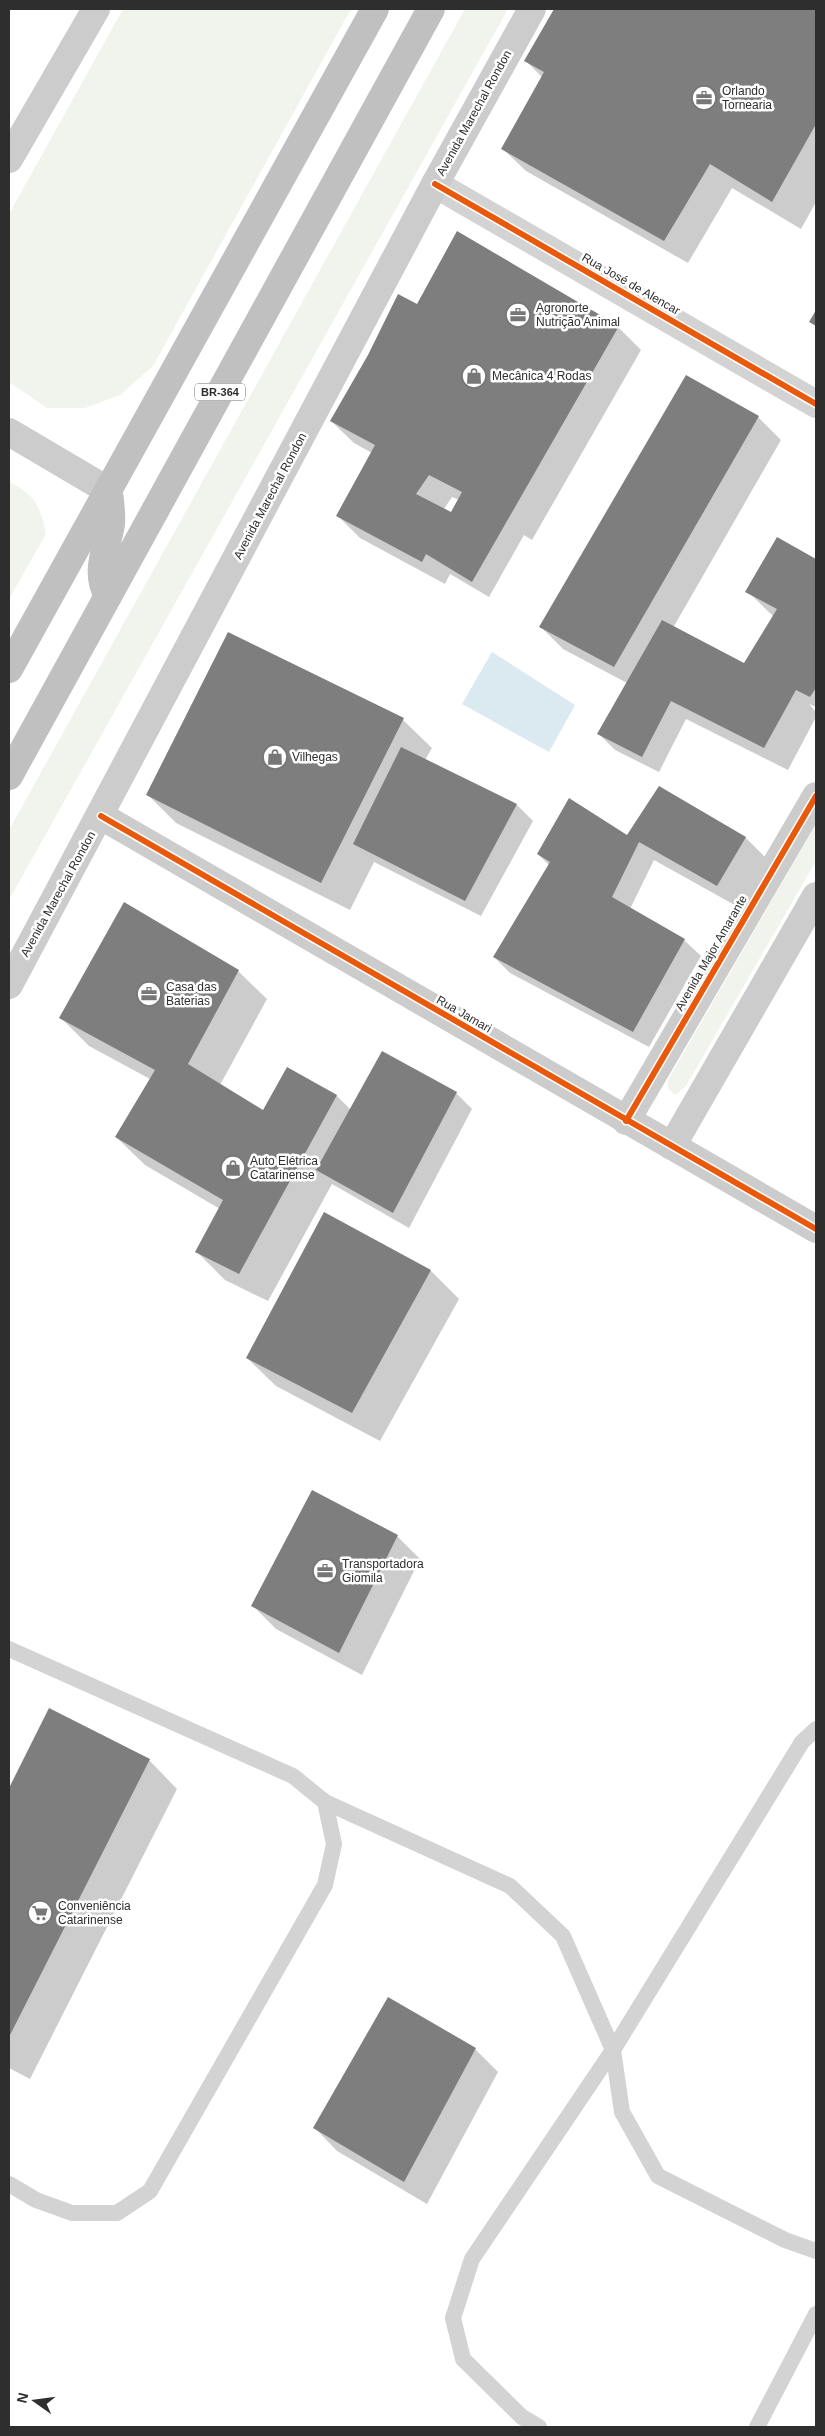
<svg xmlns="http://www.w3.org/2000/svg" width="825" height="2436" font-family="Helvetica,sans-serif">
<rect width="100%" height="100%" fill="#fff"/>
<g fill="#f1f4ec">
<path d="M 123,9 L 351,9 L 153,366 L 120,395 L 85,408 L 47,408 L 9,382 L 9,214 Z"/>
<path d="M 465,9 L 508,9 L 9,900 L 9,830 Z"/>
<path d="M 9,482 C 35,495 40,505 46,534 L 9,599 Z"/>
<path d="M 816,824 L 816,861 L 686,1086 L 675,1095 L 668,1089 L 668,1081 L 676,1066 Z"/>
</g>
<path fill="#dbe9f0" d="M 492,652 L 575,705 L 549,752 L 462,704 Z"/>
<g fill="#0003" fill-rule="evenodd">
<path d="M 555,9 L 715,9 L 721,12 L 723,9 L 816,9 L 816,202 L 801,229 L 732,188 L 688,263 L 526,171 L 503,149 L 543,78 L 526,61 Z"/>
<path d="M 417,306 L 618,327 L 641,350 L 532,540 L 524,535 L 489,597 L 450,574 L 445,584 L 360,538 L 337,515 L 372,453 L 354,443 L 331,421 ZM 452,497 L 459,500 L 452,513 L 444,509 Z"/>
<path d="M 758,417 L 781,440 L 673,628 L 749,667 L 774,617 L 747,591 L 777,538 L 816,560 L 816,707 L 809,704 L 816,712 L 816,717 L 788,770 L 686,719 L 659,772 L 615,750 L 599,734 L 627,683 L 563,649 L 540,626 Z"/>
<path d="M 228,633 L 403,720 L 432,748 L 425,760 L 517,805 L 533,821 L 481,916 L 374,862 L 350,910 L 176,823 L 148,795 Z"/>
<path d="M 660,788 L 746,838 L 769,861 L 740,908 L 654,860 L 630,909 L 684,940 L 701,956 L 649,1047 L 510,973 L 494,957 L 549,865 L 538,854 L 628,837 Z"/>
<path d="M 238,971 L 267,999 L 220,1085 L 264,1111 L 288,1069 L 337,1096 L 351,1110 L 456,1093 L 472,1109 L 409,1228 L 332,1184 L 268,1301 L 225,1280 L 196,1251 L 220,1209 L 145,1165 L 116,1137 L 150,1079 L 89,1046 L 61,1018 Z"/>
<path d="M 325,1214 L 431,1271 L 459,1299 L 380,1441 L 276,1386 L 247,1358 Z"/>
<path d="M 397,1536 L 420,1559 L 362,1675 L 276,1629 L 253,1606 Z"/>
<path d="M 50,1710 L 149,1760 L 177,1789 L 30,2079 L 9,2068 L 9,1791 Z"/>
<path d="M 475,2049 L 498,2072 L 427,2204 L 337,2151 L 315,2128 Z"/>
</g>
<g fill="#7e7e7e" fill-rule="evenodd">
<path d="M 554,9 L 816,9 L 816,124 L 772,202 L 710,164 L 664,241 L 501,149 L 544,72 L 524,61 Z"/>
<path d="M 457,231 L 619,326 L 472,582 L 426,554 L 422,562 L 336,516 L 375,445 L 330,421 L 368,355 L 398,294 L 417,304 ZM 429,475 L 462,492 L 451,512 L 416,494 Z"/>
<path d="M 816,310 L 816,326 L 809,322 Z"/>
<path d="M 686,375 L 759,416 L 614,667 L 539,627 Z"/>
<path d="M 777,537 L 816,559 L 816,688 L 810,697 L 796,690 L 764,748 L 671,701 L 642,757 L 597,734 L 662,620 L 744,663 L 777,609 L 745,592 Z"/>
<path d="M 228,632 L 404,718 L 321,883 L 146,795 Z"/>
<path d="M 401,747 L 517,804 L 465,901 L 353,844 Z"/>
<path d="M 659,786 L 746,837 L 717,886 L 639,842 L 612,897 L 685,939 L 633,1032 L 493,957 L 550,862 L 537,854 L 569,798 L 627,835 Z"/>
<path d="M 124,902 L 239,970 L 188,1064 L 263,1110 L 287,1067 L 337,1095 L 239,1274 L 195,1252 L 223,1200 L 115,1137 L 155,1070 L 59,1018 Z"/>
<path d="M 382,1051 L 457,1092 L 393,1213 L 316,1170 Z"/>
<path d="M 324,1212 L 431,1270 L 352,1413 L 246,1358 Z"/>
<path d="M 312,1490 L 398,1535 L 339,1653 L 251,1606 Z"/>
<path d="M 49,1708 L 150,1759 L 9,2037 L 9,1788 Z"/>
<path d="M 388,1997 L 476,2048 L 404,2182 L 313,2128 Z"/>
</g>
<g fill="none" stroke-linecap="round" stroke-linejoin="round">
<g stroke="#d3d3d3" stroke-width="16">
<path d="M 9,1649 L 293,1776 L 325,1802 L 334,1844 L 325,1885 L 150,2191 L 117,2213 L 72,2213 L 36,2200 L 9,2184"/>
<path d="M 325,1802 L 510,1886 L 563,1936 L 613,2050 L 622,2112 L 658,2176 L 785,2240 L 816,2251"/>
<path d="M 539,2427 L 522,2417 L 463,2359 L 453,2318 L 472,2259 L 613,2050 L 802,1742 L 816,1729"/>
<path d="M 757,2427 L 816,2314"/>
</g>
<path stroke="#d3d3d3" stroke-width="28" d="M 435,184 L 816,404"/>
<g stroke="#ccc" stroke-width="28">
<path d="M 9,159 L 96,9"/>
<path d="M 9,432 L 109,491"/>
<path d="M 101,816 L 816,1229"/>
<path d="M 9,985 L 435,184 L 532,9"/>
<path d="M 626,1121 L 816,796"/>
<path d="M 672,1146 L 816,896"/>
</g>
<g stroke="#c0c0c0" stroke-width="28">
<path d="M 108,596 C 94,571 107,549 111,524 C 112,513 110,503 109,492"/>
<path d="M 9,669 L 375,9"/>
<path d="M 9,776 L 431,9"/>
</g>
<defs>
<g id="cycleway">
<path d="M 435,184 L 816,404"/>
<path d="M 101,816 L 816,1229"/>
<path d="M 626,1121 L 816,796"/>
</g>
</defs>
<use href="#cycleway" stroke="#fff" stroke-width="9"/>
<use href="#cycleway" stroke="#e8590c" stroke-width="6"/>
</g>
<defs>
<symbol id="office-ring" viewBox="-11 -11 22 22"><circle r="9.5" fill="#fff" stroke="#777" stroke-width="1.5"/><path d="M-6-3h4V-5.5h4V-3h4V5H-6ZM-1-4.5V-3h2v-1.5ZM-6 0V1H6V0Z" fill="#777"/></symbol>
<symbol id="shop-ring" viewBox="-11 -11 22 22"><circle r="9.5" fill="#fff" stroke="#777" stroke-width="1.5"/><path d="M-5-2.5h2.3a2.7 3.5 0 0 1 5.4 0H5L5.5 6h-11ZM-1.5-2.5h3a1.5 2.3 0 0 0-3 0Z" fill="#777"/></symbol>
<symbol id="supermarket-ring" viewBox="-11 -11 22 22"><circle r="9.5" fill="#fff" stroke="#777" stroke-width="1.5"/><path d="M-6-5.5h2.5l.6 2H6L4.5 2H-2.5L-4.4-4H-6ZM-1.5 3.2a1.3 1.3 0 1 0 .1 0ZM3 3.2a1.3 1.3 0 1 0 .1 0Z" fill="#777"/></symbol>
</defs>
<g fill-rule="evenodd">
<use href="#office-ring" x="690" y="84" width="28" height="28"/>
<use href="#office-ring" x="504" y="301" width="28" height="28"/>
<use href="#shop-ring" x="460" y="362" width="28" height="28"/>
<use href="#shop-ring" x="261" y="743" width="28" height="28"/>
<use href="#office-ring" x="135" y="980" width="28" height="28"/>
<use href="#shop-ring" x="219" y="1154" width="28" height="28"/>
<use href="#office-ring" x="311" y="1557" width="28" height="28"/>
<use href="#supermarket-ring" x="26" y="1899" width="28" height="28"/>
</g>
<g text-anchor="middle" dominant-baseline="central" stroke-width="5" stroke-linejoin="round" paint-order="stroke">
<rect fill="#fff" stroke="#6d6d6d" stroke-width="1" x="195" y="383.5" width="50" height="17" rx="4"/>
<g font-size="11" font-weight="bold" fill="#2e2e2e">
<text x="220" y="392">BR-364</text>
</g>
<g font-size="12" fill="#2e2e2e" stroke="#fff" text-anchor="start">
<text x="722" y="91">Orlando<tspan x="722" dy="14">Tornearia</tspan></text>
<text x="536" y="308">Agronorte<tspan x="536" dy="14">Nutrição Animal</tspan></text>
<text x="492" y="376">Mecânica 4 Rodas</text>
<text x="292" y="757">Vilhegas</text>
<text x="166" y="987">Casa das<tspan x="166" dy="14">Baterias</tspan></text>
<text x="250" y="1161">Auto Elétrica<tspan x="250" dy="14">Catarinense</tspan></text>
<text x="342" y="1564">Transportadora<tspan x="342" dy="14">Giomila</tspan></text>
<text x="58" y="1906">Conveniência<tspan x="58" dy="14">Catarinense</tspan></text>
</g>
<g font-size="12" fill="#2e2e2e" stroke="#fff">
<text transform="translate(474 113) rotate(-61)">Avenida Marechal Rondon</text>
<text transform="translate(631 284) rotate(30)">Rua José de Alencar</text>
<text transform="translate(270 496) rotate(-62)">Avenida Marechal Rondon</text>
<text transform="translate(58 894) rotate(-61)">Avenida Marechal Rondon</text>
<text transform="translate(711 953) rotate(-60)">Avenida Major Amarante</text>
<text transform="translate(464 1014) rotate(30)">Rua Jamari</text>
</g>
</g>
<rect width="825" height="2436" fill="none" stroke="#2e2e2e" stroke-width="20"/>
<g transform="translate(35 2401) rotate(284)" stroke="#ffffff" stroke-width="4" paint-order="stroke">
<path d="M0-4L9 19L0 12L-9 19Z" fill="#2e2e2e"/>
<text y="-8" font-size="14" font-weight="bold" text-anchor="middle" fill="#2e2e2e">N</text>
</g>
</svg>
